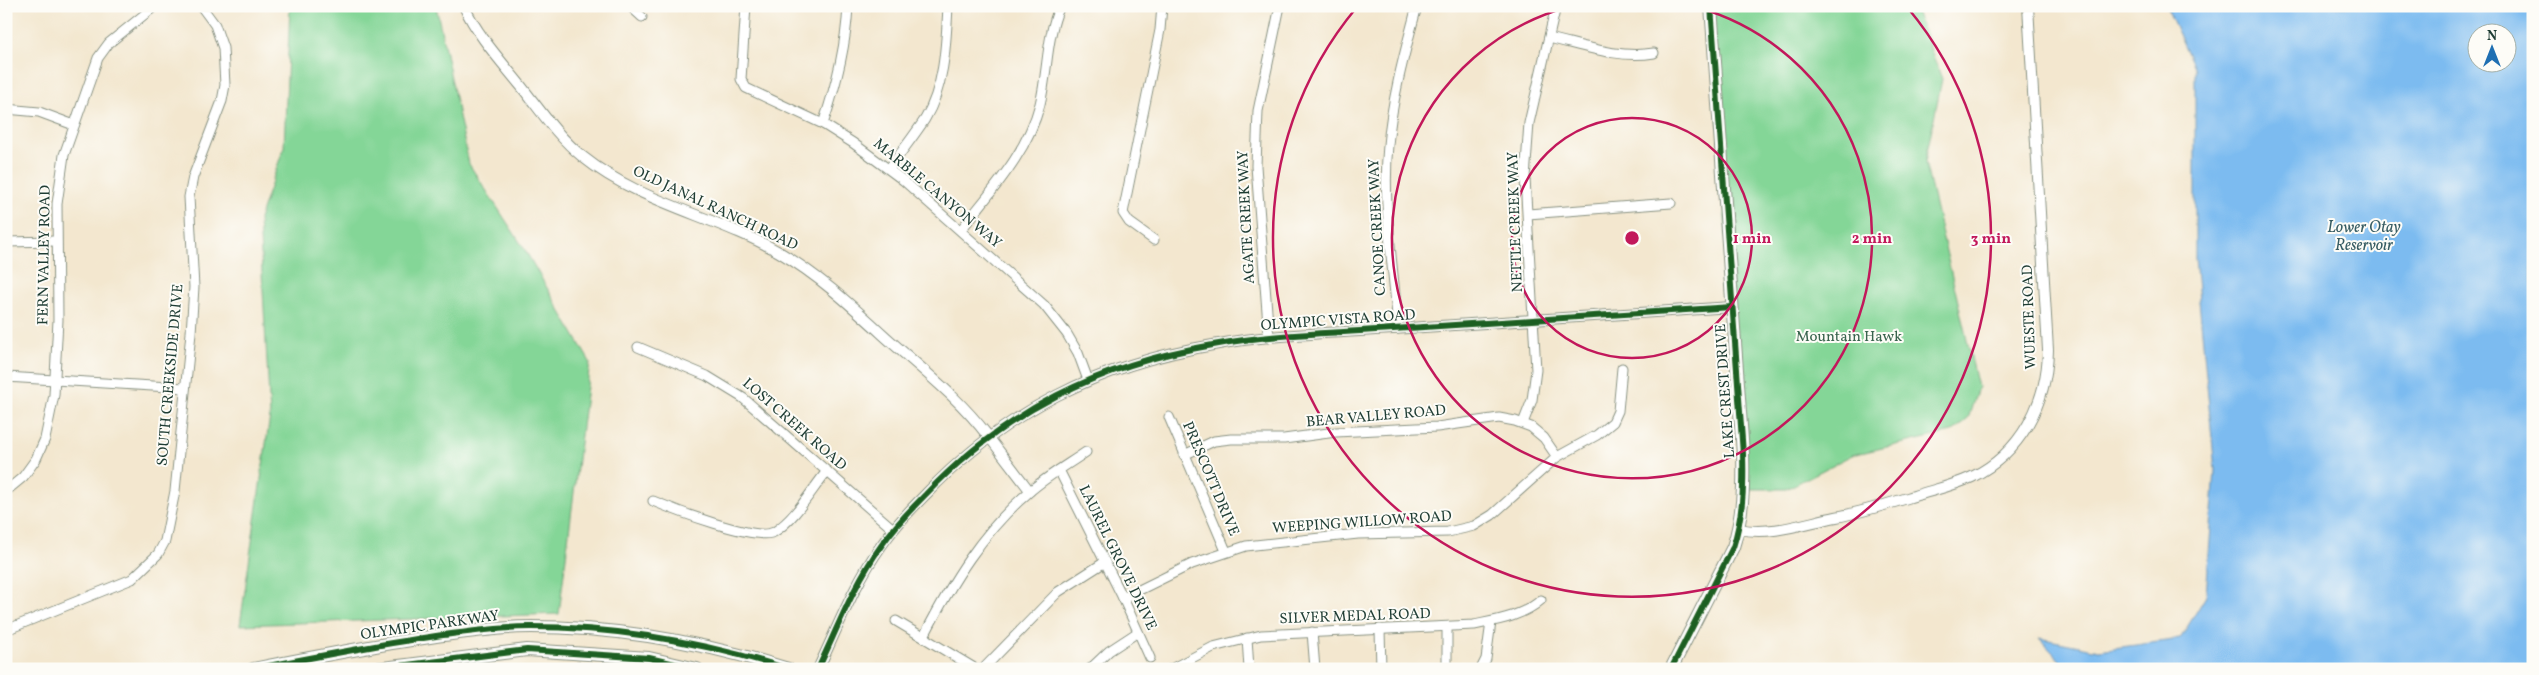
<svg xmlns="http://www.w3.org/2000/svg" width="2539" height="675" font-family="Vollkorn,serif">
<rect width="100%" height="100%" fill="#fdfcf7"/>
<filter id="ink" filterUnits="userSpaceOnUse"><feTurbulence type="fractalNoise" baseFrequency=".02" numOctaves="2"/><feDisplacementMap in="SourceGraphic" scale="10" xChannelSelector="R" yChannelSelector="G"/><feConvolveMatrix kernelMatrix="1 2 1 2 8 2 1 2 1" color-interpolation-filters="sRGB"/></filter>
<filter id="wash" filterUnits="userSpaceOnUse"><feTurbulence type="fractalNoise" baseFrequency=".0096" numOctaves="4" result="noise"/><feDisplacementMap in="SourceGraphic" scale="20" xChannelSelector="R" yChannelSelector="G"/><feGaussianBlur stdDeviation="1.12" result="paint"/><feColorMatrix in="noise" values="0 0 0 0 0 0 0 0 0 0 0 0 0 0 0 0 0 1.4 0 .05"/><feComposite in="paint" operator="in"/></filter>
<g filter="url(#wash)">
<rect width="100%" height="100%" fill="#f3e7cf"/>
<g fill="#84d697" stroke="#528a66">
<path d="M 290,6 L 436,6 L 469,164 L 525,250 L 590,362 L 559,614 L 240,625 L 270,416 L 259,219 L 284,147 Z"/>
<path d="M 1710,6 L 1914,6 L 1942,79 L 1925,162 L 1978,387 L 1968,419 L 1952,432 L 1852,455 L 1786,489 L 1744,489 Z"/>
</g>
<path fill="#7cbbf0" stroke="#4e7c92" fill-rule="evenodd" d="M 2166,6 L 2533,6 L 2533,669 L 2068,669 L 2039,638 L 2099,650 L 2180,639 L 2206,596 L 2215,470 L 2195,258 L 2195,69 ZM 2476,32 L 2506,32 L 2506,62 L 2476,62 Z"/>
</g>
<g filter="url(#ink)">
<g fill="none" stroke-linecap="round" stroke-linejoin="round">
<defs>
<g id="minor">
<path d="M 630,6 L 642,17"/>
<path d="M 746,6 L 741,79 L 746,88 L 823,124 L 853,143 L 903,180 L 1044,305 L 1067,334 L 1078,353 L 1088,380"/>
<path d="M 1549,38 C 1584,46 1619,59 1654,53"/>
<path d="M 6,109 L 39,112 L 74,125"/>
<path d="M 823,124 C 836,86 846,47 848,6"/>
<path d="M 889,169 C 901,152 914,136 925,119 C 945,86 946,43 948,6"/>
<path d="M 1528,214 L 1671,203"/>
<path d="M 961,230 C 991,191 1027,154 1040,104 C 1048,72 1046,37 1060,6"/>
<path d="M 1154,240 L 1129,222 L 1123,213 L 1160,30 L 1162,6"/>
<path d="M 6,242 L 56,241"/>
<path d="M 1398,329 C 1394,269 1382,205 1388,145 C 1392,98 1405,52 1417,6"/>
<path d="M 1269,338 L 1256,166 L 1258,111 L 1280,6"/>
<path d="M 638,347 L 707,376 L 743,398 L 893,529"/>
<path d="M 6,377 L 185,388"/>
<path d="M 1169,417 L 1226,551"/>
<path d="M 1523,423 L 1532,400 L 1536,370 L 1525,178 L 1529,123 L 1556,6"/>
<path d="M 988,436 L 1030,491"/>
<path d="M 1184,455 L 1214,441 L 1231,439 L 1284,439 L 1336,432 L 1437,427 L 1499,418 L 1515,421 L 1531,427 L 1544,438 L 1557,457"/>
<path d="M 1059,470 L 1123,598 L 1150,658"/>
<path d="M 6,491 L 23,477 L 36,459 L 45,439 L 54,395 L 58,320 L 57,204 L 64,155 L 98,58 L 109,43 L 155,6"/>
<path d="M 653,501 C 672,509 757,542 774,532 C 795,519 811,491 827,471"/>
<path d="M 1123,598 L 1192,564 L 1246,546 L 1358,534 L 1448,532 L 1474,526 L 1492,515 L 1557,457 L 1597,435 L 1613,422 L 1618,411 L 1622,368"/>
<path d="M 896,621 L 976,669"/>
<path d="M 1447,627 L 1447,669"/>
<path d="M 1380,629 L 1381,669"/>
<path d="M 6,630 L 132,579 L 158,554 L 165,541 L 175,491 L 191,333 L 194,287 L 189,197 L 193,177 L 222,101 L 225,85 L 223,48 L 215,25 L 201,6"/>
<path d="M 1312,632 L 1315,669"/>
<path d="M 924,636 C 952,582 982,532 1029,492 C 1046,477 1067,465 1086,452"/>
<path d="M 1247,638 L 1249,669"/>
<path d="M 983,669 L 1058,592 L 1105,562"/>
<path d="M 1090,669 L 1109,651 L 1138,632"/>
<path d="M 1171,669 L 1213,647 L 1261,635 L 1474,625 C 1498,620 1523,616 1541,600"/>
<path d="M 1481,669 L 1486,659 L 1491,622"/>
</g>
<g id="tertiary">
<path d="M 464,6 C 477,35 501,61 521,86 C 540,110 558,137 583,157 C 640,203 716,216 779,252 C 820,276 854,308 888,339 C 925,372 958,397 988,436"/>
<path d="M 1739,529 C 1771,536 1805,523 1836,517 C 1863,512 1888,504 1914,496 C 1933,490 1953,486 1972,477 C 2021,453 2047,403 2048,350 L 2028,6"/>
<path d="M 818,669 C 838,627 854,584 881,546 C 894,527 910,510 926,494 C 1005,411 1100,364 1213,345 C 1272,334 1333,333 1393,329 C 1506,322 1619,314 1732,307"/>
</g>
<g id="secondary">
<path d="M 253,669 C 314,657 375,645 436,636 C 468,632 499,627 531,627 C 621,627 703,642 788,669"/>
<path d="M 375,669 L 527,650 L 649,658 L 697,669"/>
<path d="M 1671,669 L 1733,547 C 1743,516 1744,486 1743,454 L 1711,6"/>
</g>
</defs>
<use href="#minor" stroke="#899282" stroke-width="11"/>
<use href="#tertiary" stroke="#899282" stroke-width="12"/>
<use href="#secondary" stroke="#899282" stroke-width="14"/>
<use href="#minor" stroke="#fff" stroke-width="9"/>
<use href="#tertiary" stroke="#fff" stroke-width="10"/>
<use href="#secondary" stroke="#fff" stroke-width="12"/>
<defs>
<g id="cycleway">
<path d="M 253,669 C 314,657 375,645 436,636 C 468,632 499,627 531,627 C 621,627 703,642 788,669"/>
<path d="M 375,669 L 527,650 L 649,658 L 697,669"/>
<path d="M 818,669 C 838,627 854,584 881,546 C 894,527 910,510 926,494 C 1005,411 1100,364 1213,345 C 1272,334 1333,333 1393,329 C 1506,322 1619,314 1732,307"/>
<path d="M 1671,669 L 1733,547 C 1743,516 1744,486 1743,454 L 1711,6"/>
</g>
</defs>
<use href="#cycleway" stroke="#fdfcf7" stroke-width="9"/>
<use href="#cycleway" stroke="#1b5e20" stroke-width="6"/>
</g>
</g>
<g fill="none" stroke="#c2185b" stroke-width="2.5">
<circle cx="1632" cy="238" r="120"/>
<path d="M1696 7A240 240 0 1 1 1568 7"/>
<path d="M1907 7A359 359 0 1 1 1357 7"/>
</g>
<g text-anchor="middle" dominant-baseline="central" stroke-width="4" stroke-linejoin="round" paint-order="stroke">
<g font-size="15" fill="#1f3d34" stroke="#fdfcf7">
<text transform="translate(937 194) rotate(40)">MARBLE CANYON WAY</text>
<text transform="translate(715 209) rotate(25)">OLD JANAL RANCH ROAD</text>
<text transform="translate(1247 217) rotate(-93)">AGATE CREEK WAY</text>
<text transform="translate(1516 222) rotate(-92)">NETTLE CREEK WAY</text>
<text transform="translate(1378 227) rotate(-93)">CANOE CREEK WAY</text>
<text transform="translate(45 255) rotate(-89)">FERN VALLEY ROAD</text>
<text transform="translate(2030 317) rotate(-92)">WUESTE ROAD</text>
<text transform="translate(1338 321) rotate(-4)">OLYMPIC VISTA ROAD</text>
<text transform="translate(171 375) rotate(-85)">SOUTH CREEKSIDE DRIVE</text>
<text transform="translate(1726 391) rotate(-94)">LAKE CREST DRIVE</text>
<text transform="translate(1376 417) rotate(-5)">BEAR VALLEY ROAD</text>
<text transform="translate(794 425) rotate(41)">LOST CREEK ROAD</text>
<text transform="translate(1210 479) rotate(67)">PRESCOTT DRIVE</text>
<text transform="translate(1362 523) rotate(-4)">WEEPING WILLOW ROAD</text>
<text transform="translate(1117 558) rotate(64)">LAUREL GROVE DRIVE</text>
<text transform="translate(1355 617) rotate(-2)">SILVER MEDAL ROAD</text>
<text transform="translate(430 626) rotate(-8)">OLYMPIC PARKWAY</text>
</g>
<g font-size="15" fill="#38634d" stroke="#fdfcf7">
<text x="1849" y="337">Mountain Hawk</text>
</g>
<g font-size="16" font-style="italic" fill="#365c63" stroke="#fdfcf7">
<text x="2364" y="228">Lower Otay<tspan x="2364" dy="18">Reservoir</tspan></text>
</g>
</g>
<circle cx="1632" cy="238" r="8" fill="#c2185b" stroke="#fdfcf7" stroke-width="2.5"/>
<g font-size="15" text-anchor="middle" font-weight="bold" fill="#c2185b" stroke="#fdfcf7" stroke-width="4" stroke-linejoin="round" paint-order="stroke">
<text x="1752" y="243">1 min</text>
<text x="1872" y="243">2 min</text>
<text x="1991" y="243">3 min</text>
</g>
<rect width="2539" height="675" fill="none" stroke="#fdfcf7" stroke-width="25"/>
<g transform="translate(2492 48)"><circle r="24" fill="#fdfcf7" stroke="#a4b0a9"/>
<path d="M0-4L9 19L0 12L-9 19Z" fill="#1f6fb2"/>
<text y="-8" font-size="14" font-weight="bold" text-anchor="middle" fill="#1f3d34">N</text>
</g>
</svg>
